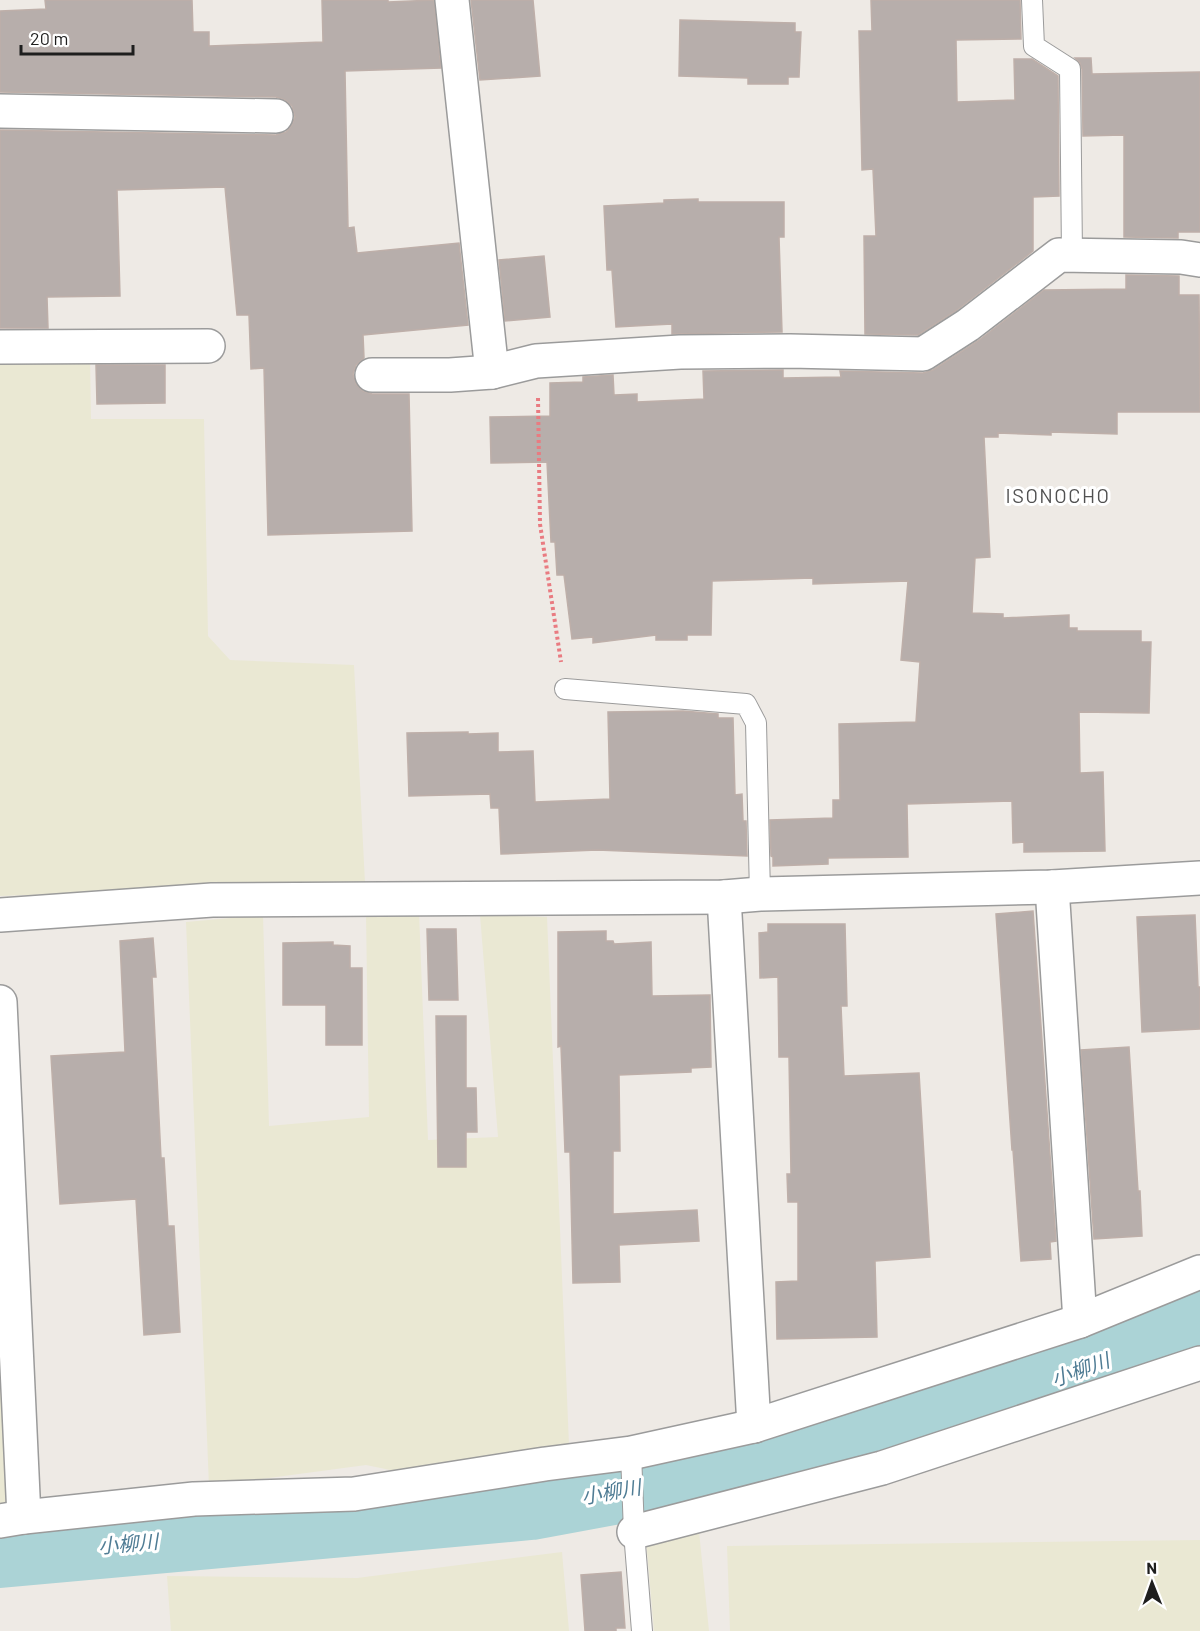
<svg xmlns="http://www.w3.org/2000/svg" width="1200" height="1631" font-family="Barlow,'Noto Sans JP',sans-serif">
<rect width="100%" height="100%" fill="#eeeae5"/>
<g fill="#eae8d3">
<path d="M 0,355 L 90,357 L 91,419 L 204,419 L 208,636 L 230,660 L 354,665 L 365,883 L 0,896 Z"/>
<path d="M 419,912 L 428,1140 L 498,1137 L 480,915 L 547,917 L 569,1445 L 400,1472 L 366,1465 L 209,1486 L 186,922 L 263,915 L 269,1126 L 369,1117 L 366,914 Z"/>
<path d="M 0,1241 L 12,1504 L 0,1506 Z"/>
<path d="M 699,1531 L 709,1631 L 654,1631 L 646,1540 Z"/>
<path d="M 1200,1540 L 1200,1631 L 730,1631 L 727,1546 Z"/>
<path d="M 562,1552 L 569,1631 L 171,1631 L 167,1576 L 357,1578 Z"/>
</g>
<g fill="none" stroke-linecap="round" stroke-linejoin="round">
<path stroke="#abd3d6" stroke-width="68" d="M 0,1554 L 531,1506 L 786,1459 L 1062,1377 L 1200,1323"/>
</g>
<g fill="#b7aeab" stroke="#beafa9" stroke-width="1.5">
<path d="M 45,0 L 192,0 L 193,32 L 209,32 L 209,46 L 323,42 L 322,0 L 388,0 L 388,2 L 434,0 L 441,68 L 345,71 L 348,228 L 354,227 L 357,253 L 459,243 L 468,325 L 363,335 L 364,358 L 356,365 L 353,374 L 356,384 L 363,391 L 372,394 L 409,394 L 412,531 L 268,535 L 264,368 L 251,369 L 249,315 L 237,315 L 225,187 L 117,190 L 120,296 L 47,297 L 48,328 L 0,328 L 0,130 L 276,135 L 286,132 L 292,125 L 295,117 L 292,106 L 285,100 L 276,97 L 0,92 L 0,11 L 46,9 Z"/>
<path d="M 471,0 L 533,0 L 540,76 L 480,80 Z"/>
<path d="M 871,0 L 1020,0 L 1021,39 L 956,40 L 957,102 L 1015,100 L 1014,59 L 1032,59 L 1058,76 L 1059,196 L 1033,197 L 1033,251 L 957,310 L 918,335 L 865,334 L 864,236 L 876,236 L 873,169 L 862,170 L 859,31 L 872,31 Z"/>
<path d="M 680,20 L 795,23 L 795,32 L 801,32 L 799,77 L 788,77 L 788,84 L 748,84 L 748,78 L 679,76 Z"/>
<path d="M 1075,58 L 1091,58 L 1092,74 L 1200,72 L 1200,232 L 1178,232 L 1178,238 L 1124,237 L 1124,135 L 1083,136 L 1082,69 L 1080,63 Z"/>
<path d="M 698,199 L 698,202 L 784,202 L 784,237 L 779,237 L 782,332 L 672,334 L 672,324 L 616,327 L 612,270 L 607,270 L 604,206 L 664,203 L 664,200 Z"/>
<path d="M 544,256 L 550,317 L 505,321 L 499,260 Z"/>
<path d="M 1126,275 L 1179,276 L 1179,295 L 1199,295 L 1200,412 L 1117,412 L 1117,434 L 1051,432 L 1051,435 L 998,433 L 998,437 L 984,437 L 990,557 L 975,558 L 972,613 L 1003,614 L 1003,618 L 1069,615 L 1069,628 L 1077,628 L 1077,631 L 1141,631 L 1141,642 L 1151,642 L 1149,713 L 1079,712 L 1080,773 L 1103,772 L 1105,851 L 1024,852 L 1024,842 L 1013,843 L 1012,801 L 907,804 L 908,857 L 828,858 L 828,864 L 773,866 L 773,857 L 771,856 L 770,820 L 833,818 L 833,800 L 840,800 L 839,724 L 916,722 L 920,662 L 901,660 L 908,581 L 813,584 L 813,578 L 712,581 L 711,635 L 687,635 L 687,640 L 656,640 L 656,635 L 593,643 L 593,637 L 572,639 L 564,575 L 557,575 L 555,542 L 551,542 L 547,462 L 491,463 L 490,417 L 550,416 L 550,383 L 583,382 L 583,377 L 613,375 L 614,395 L 637,394 L 637,402 L 704,399 L 703,371 L 783,370 L 783,378 L 841,377 L 840,371 L 923,373 L 933,370 L 978,341 L 1044,290 L 1126,289 Z"/>
<path d="M 96,365 L 165,365 L 165,403 L 97,404 Z"/>
<path d="M 683,711 L 718,714 L 718,718 L 733,718 L 735,795 L 742,794 L 743,821 L 746,821 L 747,856 L 597,850 L 501,854 L 499,808 L 491,808 L 490,794 L 409,796 L 407,733 L 468,732 L 468,734 L 498,733 L 498,752 L 533,751 L 535,802 L 610,799 L 608,712 Z"/>
<path d="M 1033,911 L 1056,1241 L 1050,1242 L 1051,1259 L 1021,1261 L 1013,1150 L 1012,1150 L 996,914 Z"/>
<path d="M 1195,915 L 1198,987 L 1200,987 L 1200,1029 L 1142,1032 L 1137,917 Z"/>
<path d="M 768,924 L 845,924 L 847,1006 L 841,1006 L 844,1076 L 919,1073 L 930,1257 L 875,1261 L 877,1337 L 777,1339 L 776,1282 L 798,1281 L 798,1202 L 788,1202 L 787,1174 L 791,1174 L 789,1057 L 779,1057 L 778,977 L 760,978 L 759,933 L 768,932 Z"/>
<path d="M 427,929 L 456,929 L 458,1000 L 429,1000 Z"/>
<path d="M 606,931 L 606,941 L 613,941 L 614,944 L 651,942 L 652,996 L 710,995 L 711,1067 L 691,1068 L 691,1072 L 619,1075 L 620,1151 L 613,1151 L 613,1214 L 697,1210 L 699,1241 L 619,1245 L 620,1282 L 573,1283 L 570,1152 L 565,1152 L 561,1046 L 558,1047 L 558,932 Z"/>
<path d="M 153,938 L 156,977 L 152,977 L 161,1158 L 164,1158 L 168,1226 L 174,1226 L 180,1332 L 144,1335 L 136,1199 L 60,1204 L 51,1056 L 125,1052 L 120,941 Z"/>
<path d="M 333,942 L 333,945 L 350,946 L 350,968 L 362,968 L 362,1045 L 326,1045 L 326,1005 L 283,1005 L 283,943 Z"/>
<path d="M 436,1016 L 466,1016 L 466,1088 L 476,1088 L 477,1132 L 466,1132 L 466,1167 L 438,1167 Z"/>
<path d="M 1129,1047 L 1138,1191 L 1140,1191 L 1142,1236 L 1094,1239 L 1081,1050 Z"/>
<path d="M 621,1572 L 625,1628 L 616,1628 L 616,1631 L 585,1631 L 581,1575 Z"/>
</g>
<g fill="none" stroke-linecap="round" stroke-linejoin="round">
<defs>
<g id="lane">
<path d="M 1032,0 L 1034,46 L 1070,69 L 1072,255"/>
<path d="M 565,689 L 746,704 L 756,723 L 760,894"/>
<path d="M 631,1453 L 634,1532 L 642,1631"/>
</g>
<g id="street">
<path d="M 452,0 L 492,372"/>
<path d="M 0,111 L 276,116"/>
<path d="M 0,347 L 208,346"/>
<path d="M 372,375 L 450,375 L 492,372 L 536,361 L 680,352 L 790,351 L 923,354 L 968,325 L 1059,255 L 1181,257 L 1200,260"/>
<path d="M 1052,887 L 1080,1321"/>
<path d="M 724,897 L 754,1426"/>
<path d="M 0,915 L 212,900 L 724,897 L 760,894 L 1052,887 L 1200,878"/>
<path d="M 0,1002 L 24,1517"/>
<path d="M 0,1521 L 24,1517 L 194,1499 L 354,1494 L 545,1464 L 631,1453 L 754,1426 L 1080,1321 L 1200,1272"/>
<path d="M 634,1532 L 882,1468 L 1200,1363"/>
</g>
</defs>
<use href="#lane" stroke="#9b9b9b" stroke-width="22"/>
<use href="#street" stroke="#9b9b9b" stroke-width="36"/>
<path stroke="#e97b81" stroke-width="4" stroke-dasharray="3 3" stroke-linecap="butt" d="M 538,398 L 540,524 L 561,662"/>
<use href="#lane" stroke="#fff" stroke-width="20"/>
<use href="#street" stroke="#fff" stroke-width="33"/>
</g>
<g text-anchor="middle" dominant-baseline="central" stroke-width="6" stroke-linejoin="round" paint-order="stroke">
<g font-size="20" letter-spacing="1.5" fill="#515151" stroke="#fff">
<text x="1058" y="495">ISONOCHO</text>
</g>
<g font-size="20" font-style="italic" fill="#4f7c94" stroke="#fff">
<text transform="translate(1080 1369) rotate(-20)">小柳川</text>
<text transform="translate(611 1491) rotate(-10)">小柳川</text>
<text transform="translate(128 1543) rotate(-5)">小柳川</text>
</g>
</g>
<g transform="translate(1152 1583) rotate(359)" stroke="#ffffff" stroke-width="4.5" paint-order="stroke">
<path d="M0-4.5L10 22L0 15L-10 22Z" fill="#1e1e1e"/>
<text y="-9" font-size="16" font-weight="bold" text-anchor="middle" fill="#1e1e1e">N</text>
</g>
<path d="M21 45v9h112v-9" fill="none" stroke="#1e1e1e" stroke-width="3"/>
<text x="30" y="45" font-size="18" fill="#1e1e1e" stroke="#ffffff" stroke-width="4.5" paint-order="stroke">20 m</text>
</svg>
